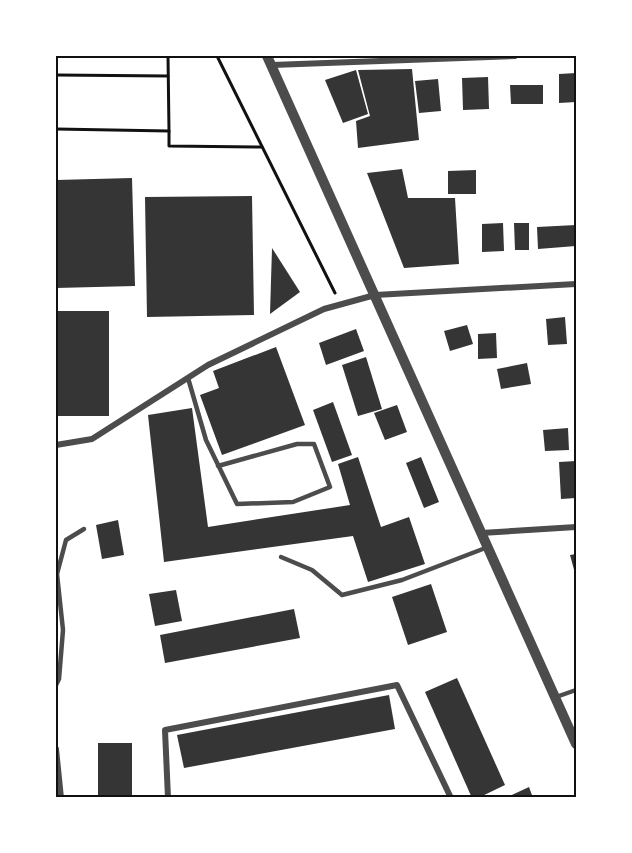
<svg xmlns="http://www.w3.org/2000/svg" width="632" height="853" font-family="Rubik,sans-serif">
<rect width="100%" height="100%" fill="#fff"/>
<g fill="#353535">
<path d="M 412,69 L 419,140 L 358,148 L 356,121 L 370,116 L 358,70 Z"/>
<path d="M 356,70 L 368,114 L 343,123 L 325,80 Z"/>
<path d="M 576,73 L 576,102 L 559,103 L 559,74 Z"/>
<path d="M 488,77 L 489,109 L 463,110 L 462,78 Z"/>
<path d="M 438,79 L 441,111 L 419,113 L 415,81 Z"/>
<path d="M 510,85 L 543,85 L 543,104 L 511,104 Z"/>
<path d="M 402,169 L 408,198 L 455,198 L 459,264 L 404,268 L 367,173 Z"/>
<path d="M 476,170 L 476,194 L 448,194 L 448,171 Z"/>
<path d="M 132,178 L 135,286 L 56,288 L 56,180 Z"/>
<path d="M 252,196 L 254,315 L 147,317 L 145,197 Z"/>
<path d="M 503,223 L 504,251 L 482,252 L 482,224 Z"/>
<path d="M 514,223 L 529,223 L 529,250 L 515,250 Z"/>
<path d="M 576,225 L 576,246 L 538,249 L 537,227 Z"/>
<path d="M 272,248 L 300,292 L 270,314 Z"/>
<rect x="56" y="311" width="53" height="105"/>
<path d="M 565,317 L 567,344 L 548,345 L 546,319 Z"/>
<path d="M 467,325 L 473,344 L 450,351 L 444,331 Z"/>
<path d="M 356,329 L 364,351 L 326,365 L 319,343 Z"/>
<path d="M 496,333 L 497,358 L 478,359 L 478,334 Z"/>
<path d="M 276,347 L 305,425 L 222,455 L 200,395 L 219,388 L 213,371 Z"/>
<path d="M 366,357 L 382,409 L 358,416 L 342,365 Z"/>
<path d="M 527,363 L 531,384 L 501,389 L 497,369 Z"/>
<path d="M 333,402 L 352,455 L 332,462 L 313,410 Z"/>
<path d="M 397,405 L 407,432 L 385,440 L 374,413 Z"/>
<path d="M 192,408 L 208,527 L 350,505 L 338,464 L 358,457 L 381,527 L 409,517 L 425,564 L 368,582 L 353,536 L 164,562 L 148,415 Z"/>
<path d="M 568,428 L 569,450 L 545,451 L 543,430 Z"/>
<path d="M 421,457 L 439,502 L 424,508 L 406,463 Z"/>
<path d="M 576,461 L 576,498 L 561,499 L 559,462 Z"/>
<path d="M 118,520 L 124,555 L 102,559 L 96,525 Z"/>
<path d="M 576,554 L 576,577 L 570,555 Z"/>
<path d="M 431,584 L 447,632 L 408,645 L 392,597 Z"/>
<path d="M 176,590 L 182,621 L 155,626 L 149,594 Z"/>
<path d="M 294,609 L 300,638 L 165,663 L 160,635 Z"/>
<path d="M 457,678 L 505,785 L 478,798 L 472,798 L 425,692 Z"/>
<path d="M 389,695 L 395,729 L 184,768 L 177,735 Z"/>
<rect x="98" y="743" width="34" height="55"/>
<path d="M 529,787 L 533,798 L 505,798 Z"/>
</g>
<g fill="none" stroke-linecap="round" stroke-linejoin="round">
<g stroke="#111" stroke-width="3">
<path d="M 168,56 L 169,131"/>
<path d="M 217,56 L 335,293"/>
<path d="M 56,75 L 168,76"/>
<path d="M 56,129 L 169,131 L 169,146 L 262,147"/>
</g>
<g stroke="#4c4c4c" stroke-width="4.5">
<path d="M 188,378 L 206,440 L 237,504 L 293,502 L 330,487 L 314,444 L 297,444 L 218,466"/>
<path d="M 281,557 L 312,570 L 342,595 L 402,580 L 488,547"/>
<path d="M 56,685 L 59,679 L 63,630 L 57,574 L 66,540 L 84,529"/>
<path d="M 556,697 L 576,690"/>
</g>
<g stroke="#4c4c4c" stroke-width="6">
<path d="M 272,65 L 515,56"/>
<path d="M 56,445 L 92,439 L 208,365 L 324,309 L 375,295 L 576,284"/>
<path d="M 481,533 L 576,527"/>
<path d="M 56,749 L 61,798"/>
<path d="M 168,798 L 165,730 L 397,685 L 451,798"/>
</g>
<path stroke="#4c4c4c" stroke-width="10" d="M 267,56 L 576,744"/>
</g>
<rect width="632" height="853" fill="none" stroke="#ffffff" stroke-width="114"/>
<rect x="57" y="57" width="518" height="739" fill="none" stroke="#111" stroke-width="2"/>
</svg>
